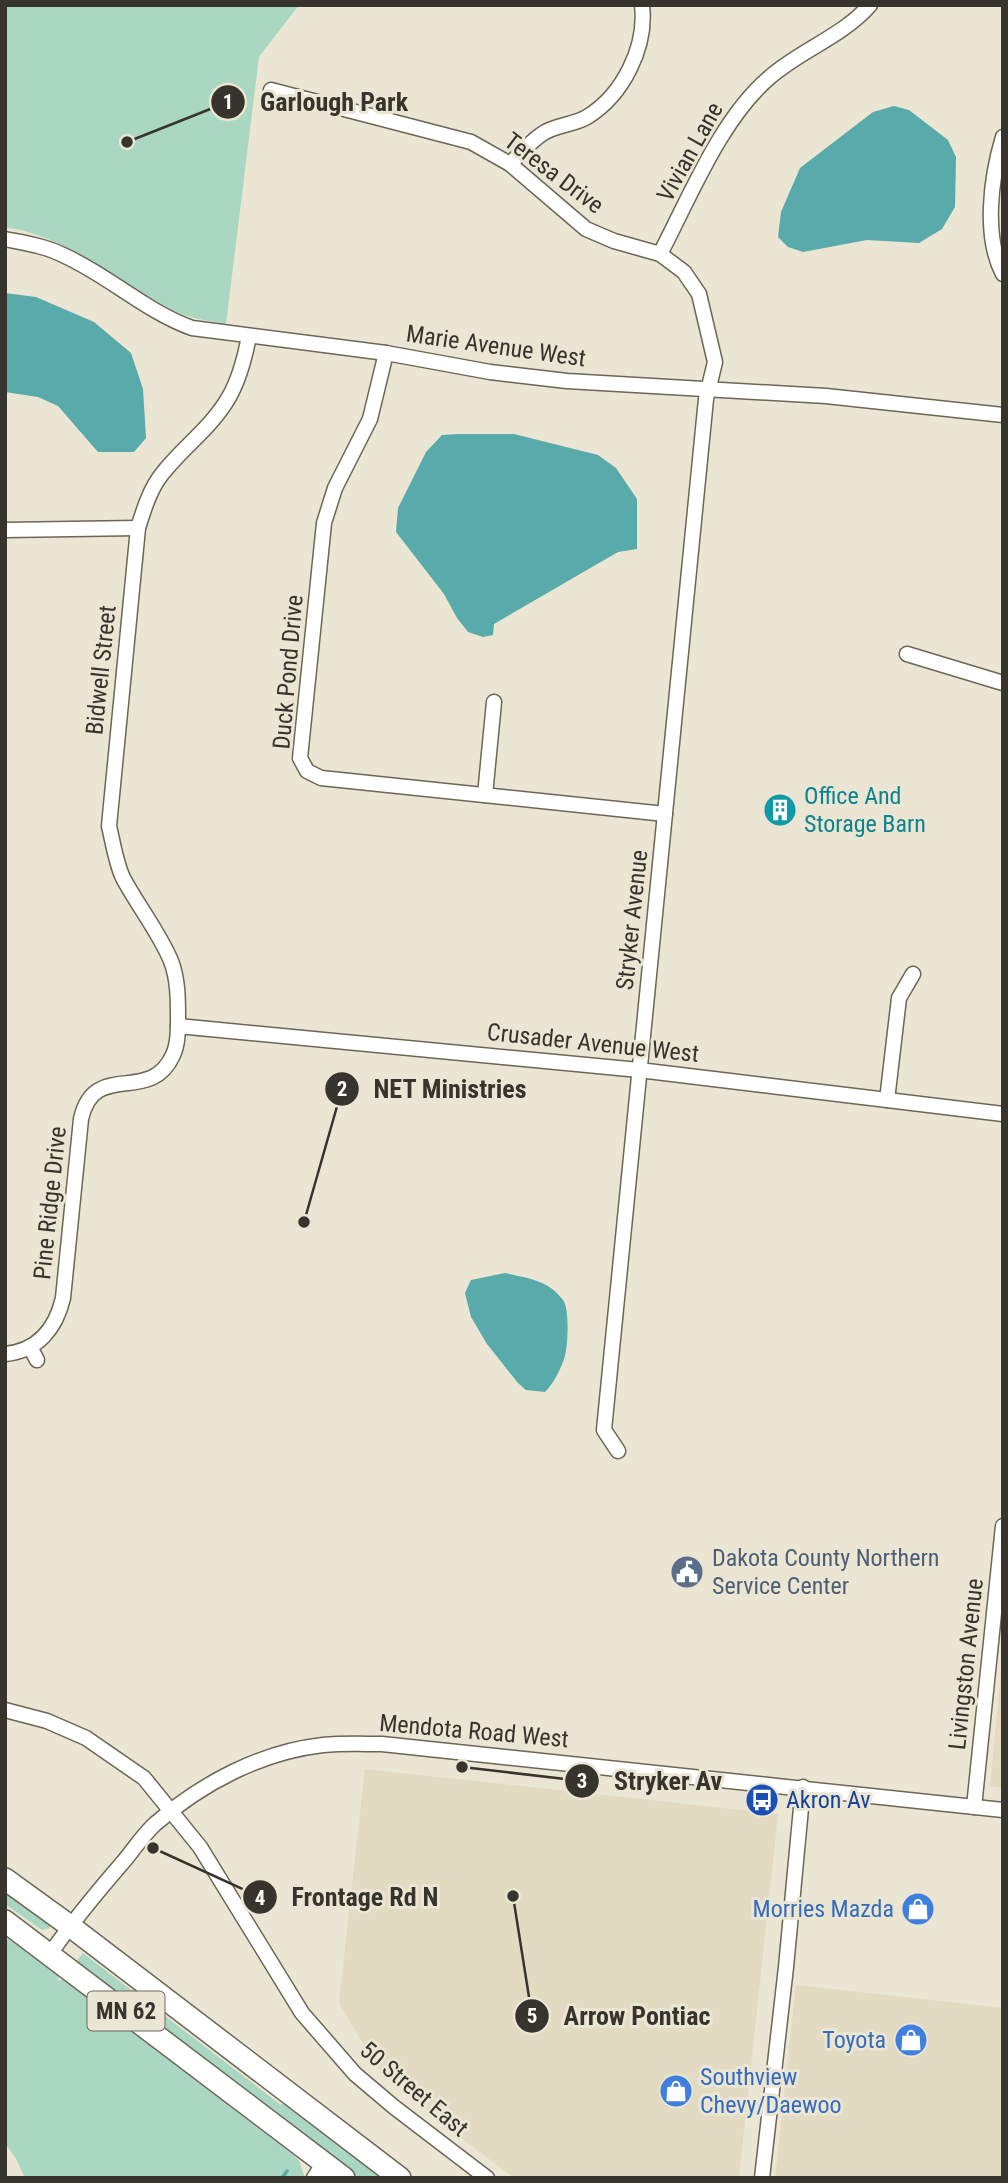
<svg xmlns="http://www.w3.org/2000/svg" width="1008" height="2183" font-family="'Roboto Condensed',sans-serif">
<rect width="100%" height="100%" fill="#ebe5d3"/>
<g fill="#e2dac1">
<path d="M 1003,1650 L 1003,1788 L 990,1786 Z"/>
<path d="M 365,1769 L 778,1814 L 739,2178 L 514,2178 L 451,2130 L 376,2066 L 339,2003 Z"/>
<path d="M 796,1985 L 1003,2008 L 1003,2178 L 775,2178 Z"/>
</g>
<g fill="#aad7c1">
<path d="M 5,5 L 299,5 L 259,57 L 226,324 C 211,321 193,319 179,313 C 120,285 72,237 5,227 Z"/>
<path d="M 5,1890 L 50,1924 L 50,1928 L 42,1930 L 5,1904 Z"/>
<path d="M 5,1935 L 60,1976 L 58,1979 L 60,1981 L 63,1978 L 294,2155 L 299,2161 L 305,2178 L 25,2178 L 16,2159 L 5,2143 Z"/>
<path d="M 83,1953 L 281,2105 L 284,2102 L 384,2178 L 360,2178 L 76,1962 Z"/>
</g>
<g fill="#59aaab">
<path d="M 894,106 L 909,110 L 948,140 L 956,157 L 955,207 L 942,229 L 919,243 L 867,240 L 803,252 L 788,247 L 778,237 L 781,212 L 800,168 L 873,112 Z"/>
<path d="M 5,293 L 36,297 L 94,322 L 131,353 L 143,389 L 146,438 L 134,452 L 98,452 L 58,406 L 38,397 L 5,392 Z"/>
<path d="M 458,434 L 514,434 L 598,455 L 616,468 L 637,499 L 637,549 L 618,552 L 494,624 L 493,635 L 483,637 L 468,632 L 457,618 L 444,594 L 396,532 L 398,508 L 426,452 L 442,435 Z"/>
<path d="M 505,1273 C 527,1278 549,1280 563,1300 C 570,1309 568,1349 564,1359 C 560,1371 553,1384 545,1392 L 526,1390 L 518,1383 L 487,1344 L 471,1317 L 465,1293 L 471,1280 Z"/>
</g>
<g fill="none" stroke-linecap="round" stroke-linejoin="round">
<path stroke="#59aaab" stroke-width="3.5" d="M 282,2178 L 287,2171"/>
<defs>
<g id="minor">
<path d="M 271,90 L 471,142 L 510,164 L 586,229 L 614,241 L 660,254 L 684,272 L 699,294 L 715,362 L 706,399 L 604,1430 L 618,1451"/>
<path d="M 1003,137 C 991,177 983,236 1003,274"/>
<path d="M 510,164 C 520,154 530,142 542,134 C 554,125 574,125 587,117 C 623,95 647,47 642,5"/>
<path d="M 5,239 C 25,243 45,246 63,255 C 108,275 145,311 192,328 L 386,353 L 490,372 L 567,381 L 826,396 L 1003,415"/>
<path d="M 660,254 C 690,197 721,118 770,77 C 801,50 843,36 870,5"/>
<path d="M 386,353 L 370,419 L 335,488 L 324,523 L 300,758 L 307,771 L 321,778 L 665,814"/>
<path d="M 5,530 L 138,528"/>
<path d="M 907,654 L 1003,683"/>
<path d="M 485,795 L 494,702"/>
<path d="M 178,1026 L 639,1070 L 1003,1114"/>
<path d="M 887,1100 L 899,998 L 913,974"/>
<path d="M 30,1347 L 37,1360"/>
<path d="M 5,1354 C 38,1351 56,1328 63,1298 L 81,1119 C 94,1059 150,1106 173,1055 C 178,1044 178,1031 178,1019 C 178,999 178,979 171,961 C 159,932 138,906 123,878 C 116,863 113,843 109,826 L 138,528 C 144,509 150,489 162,474 C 183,447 212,427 229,397 C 240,378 245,357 249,336"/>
<path d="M 5,1710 L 47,1721 L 86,1738 L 144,1778 L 200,1847 L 302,2013 L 355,2074 L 394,2107 L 487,2178"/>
<path d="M 974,1807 L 1003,1526"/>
<path d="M 50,1954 C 73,1921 98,1891 124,1861 C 134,1849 143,1835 155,1824 C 202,1783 261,1752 323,1745 C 343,1743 363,1744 382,1744 L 1003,1810"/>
<path d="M 314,2178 L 324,2162"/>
<path d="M 762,2178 L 786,1967 L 803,1787"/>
</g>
<g id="highway">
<path d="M 5,1879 L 70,1926 L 400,2178"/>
<path d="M 5,1921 L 344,2178"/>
</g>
</defs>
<use href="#minor" stroke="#6b6655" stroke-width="17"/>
<use href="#highway" stroke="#6b6655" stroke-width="24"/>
<use href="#minor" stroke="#fff" stroke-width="14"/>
<use href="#highway" stroke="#fff" stroke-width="21"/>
</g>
<defs>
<symbol id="building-disc" viewBox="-11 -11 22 22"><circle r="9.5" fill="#0f9aa8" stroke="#ebe5d3"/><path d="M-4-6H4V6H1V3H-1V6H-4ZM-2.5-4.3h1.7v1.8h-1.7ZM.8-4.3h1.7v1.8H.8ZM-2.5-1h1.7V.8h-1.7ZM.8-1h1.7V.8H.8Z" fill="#fff"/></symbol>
<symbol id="civic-disc" viewBox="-11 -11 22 22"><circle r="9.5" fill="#5c6f8a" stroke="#ebe5d3"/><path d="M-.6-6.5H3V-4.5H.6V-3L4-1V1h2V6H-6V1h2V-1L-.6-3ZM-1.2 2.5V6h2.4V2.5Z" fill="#fff"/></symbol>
<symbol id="bus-disc" viewBox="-11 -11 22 22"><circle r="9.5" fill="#1a4fb4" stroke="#ebe5d3"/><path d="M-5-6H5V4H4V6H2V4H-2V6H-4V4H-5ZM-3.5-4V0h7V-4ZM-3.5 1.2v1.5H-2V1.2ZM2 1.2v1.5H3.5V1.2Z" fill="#fff"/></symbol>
<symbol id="shop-disc" viewBox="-11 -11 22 22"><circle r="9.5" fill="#3f7fe0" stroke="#ebe5d3"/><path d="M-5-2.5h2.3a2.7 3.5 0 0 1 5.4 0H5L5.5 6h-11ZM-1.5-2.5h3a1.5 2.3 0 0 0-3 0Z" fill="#fff"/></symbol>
</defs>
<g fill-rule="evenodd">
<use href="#building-disc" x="761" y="791" width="38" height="38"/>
<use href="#civic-disc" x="668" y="1553" width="38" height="38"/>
<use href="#bus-disc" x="743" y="1781" width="38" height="38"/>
<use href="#shop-disc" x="899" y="1890" width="38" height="38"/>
<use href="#shop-disc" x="892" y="2021" width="38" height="38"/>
<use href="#shop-disc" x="657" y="2072" width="38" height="38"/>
</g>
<g text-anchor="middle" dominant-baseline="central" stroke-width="6" stroke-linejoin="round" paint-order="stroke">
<rect fill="#ebe5d3" stroke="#6c695f" stroke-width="2" x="87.5" y="1991.5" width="77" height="39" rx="5"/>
<g font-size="23" font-weight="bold" fill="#36342d">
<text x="126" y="2011">MN 62</text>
</g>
<g font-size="24" fill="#36342d" stroke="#ebe5d3">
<text transform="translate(690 152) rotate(-61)">Vivian Lane</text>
<text transform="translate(554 173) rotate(37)">Teresa Drive</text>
<text transform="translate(496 346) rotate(8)">Marie Avenue West</text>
<text transform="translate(101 670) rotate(-84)">Bidwell Street</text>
<text transform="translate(288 672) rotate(-85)">Duck Pond Drive</text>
<text transform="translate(632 920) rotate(-84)">Stryker Avenue</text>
<text transform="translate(593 1043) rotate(6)">Crusader Avenue West</text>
<text transform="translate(50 1203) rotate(-84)">Pine Ridge Drive</text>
<text transform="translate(966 1664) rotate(-84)">Livingston Avenue</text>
<text transform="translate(474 1731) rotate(5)">Mendota Road West</text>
<text transform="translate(414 2089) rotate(40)">50 Street East</text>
</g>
<g font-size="24" fill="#0d838f" stroke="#ebe5d3" text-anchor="start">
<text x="804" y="796">Office And<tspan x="804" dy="28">Storage Barn</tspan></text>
</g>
<g font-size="24" fill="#4e5e75" stroke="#ebe5d3" text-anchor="start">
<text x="712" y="1558">Dakota County Northern<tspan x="712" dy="28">Service Center</tspan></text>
</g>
<g font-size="24" fill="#164399" stroke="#ebe5d3" text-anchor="start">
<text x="786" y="1800">Akron Av</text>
</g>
<g font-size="24" fill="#366cbe" stroke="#ebe5d3" text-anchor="end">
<text x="894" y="1909">Morries Mazda</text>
<text x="886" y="2040">Toyota</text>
<text x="700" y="2077" text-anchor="start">Southview<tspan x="700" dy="28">Chevy/Daewoo</tspan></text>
</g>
</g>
<path fill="none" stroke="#36342d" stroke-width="2.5" d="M127 142L228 102M304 1222L342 1089M462 1767L582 1781M153 1848L260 1897M513 1896L532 2016"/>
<g fill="#36342d" stroke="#ebe5d3" stroke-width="2.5">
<circle cx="127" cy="142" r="7"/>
<circle cx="304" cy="1222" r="7"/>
<circle cx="462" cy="1767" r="7"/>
<circle cx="153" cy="1848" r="7"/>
<circle cx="513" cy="1896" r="7"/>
<circle cx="228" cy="102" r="18"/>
<circle cx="342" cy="1089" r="18"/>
<circle cx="582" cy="1781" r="18"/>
<circle cx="260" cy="1897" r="18"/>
<circle cx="532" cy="2016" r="18"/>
</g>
<g font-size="21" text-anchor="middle" font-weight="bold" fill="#fff">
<text x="228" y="109">1</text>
<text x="342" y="1096">2</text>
<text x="582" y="1788">3</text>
<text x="260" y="1905">4</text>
<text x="532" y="2023">5</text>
</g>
<g font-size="26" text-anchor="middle" font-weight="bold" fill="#36342d" stroke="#ebe5d3" stroke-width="6" stroke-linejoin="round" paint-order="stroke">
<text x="334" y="111">Garlough Park</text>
<text x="450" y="1098">NET Ministries</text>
<text x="668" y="1790">Stryker Av</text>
<text x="365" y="1906">Frontage Rd N</text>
<text x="637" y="2025">Arrow Pontiac</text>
</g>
<rect width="1008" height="2183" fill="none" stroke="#36342d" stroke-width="14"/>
</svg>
